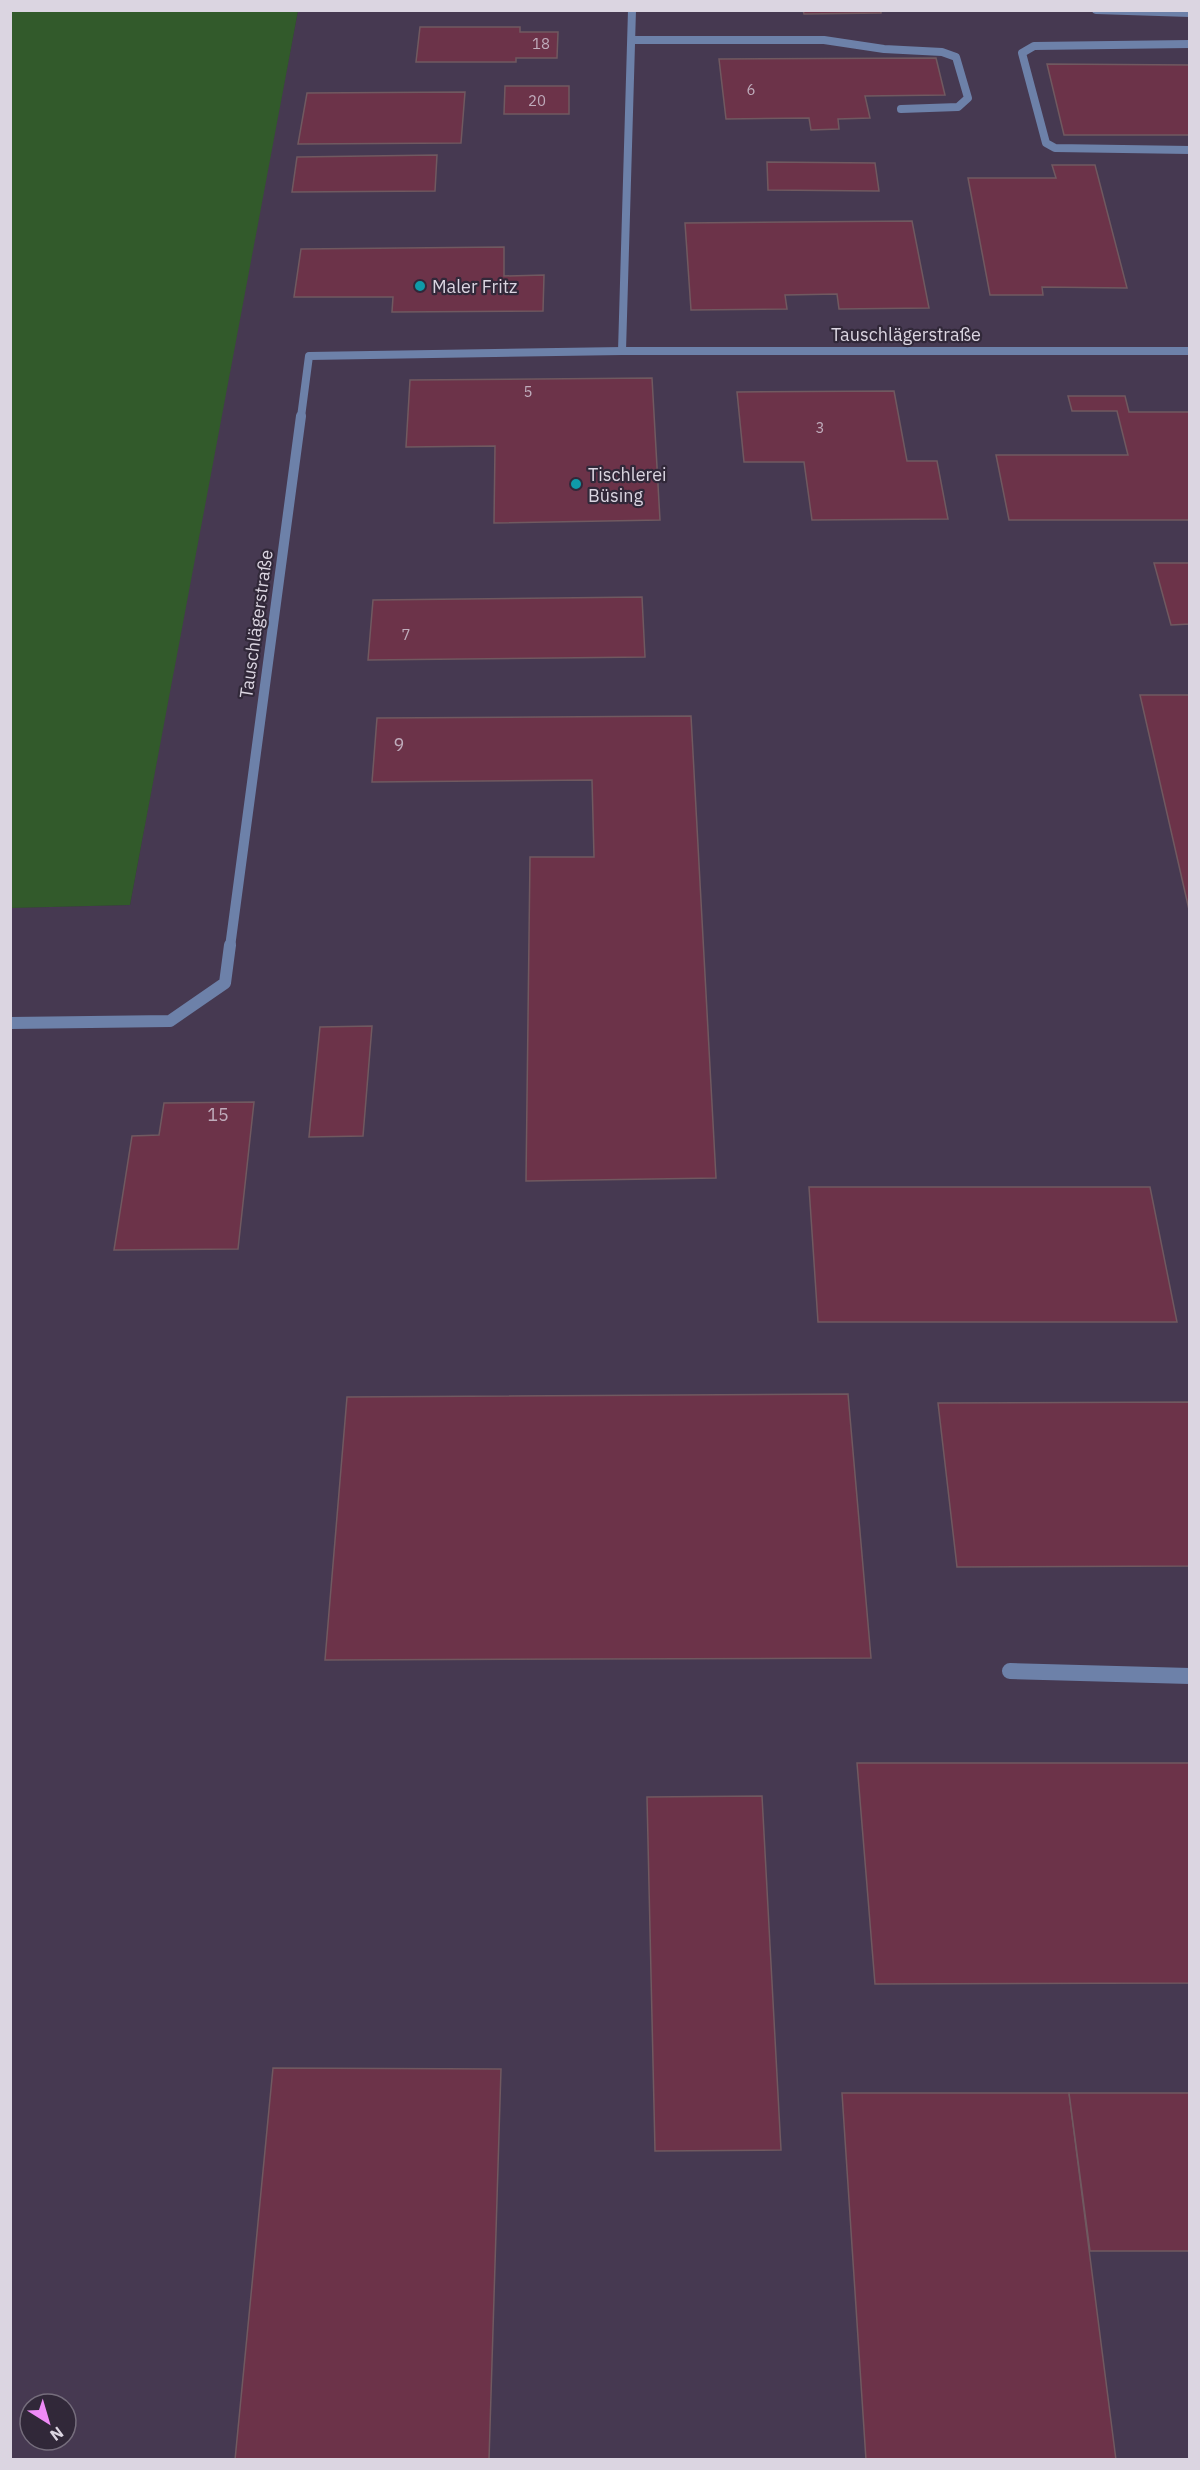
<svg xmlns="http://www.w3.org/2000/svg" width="1200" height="2470" font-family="'IBM Plex Sans',sans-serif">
<rect width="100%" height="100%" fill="#3b3244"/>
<path fill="#463951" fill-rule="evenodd" d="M 298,11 L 1189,11 L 1189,2459 L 11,2459 L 10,908 L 130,905 L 235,336 ZM 30,2404 L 66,2404 L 66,2440 L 30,2440 Z"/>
<path fill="#325a2b" d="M 10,11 L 298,11 L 130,905 L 11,908 Z"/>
<g fill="#6c3349" stroke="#705960" stroke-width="1.5">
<path d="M 803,10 L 881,10 L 881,13 L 804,14 Z"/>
<path d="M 420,27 L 520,27 L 520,32 L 558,32 L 557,58 L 516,58 L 516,62 L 416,62 Z"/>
<path d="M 936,58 L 945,95 L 865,96 L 870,118 L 838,119 L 839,129 L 811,130 L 809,118 L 726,119 L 719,59 Z"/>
<path d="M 1047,64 L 1190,65 L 1190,135 L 1064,135 Z"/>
<path d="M 505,86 L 569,86 L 569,114 L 504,114 Z"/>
<path d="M 465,92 L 461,143 L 298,144 L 307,93 Z"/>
<path d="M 437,155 L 435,191 L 292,192 L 297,157 Z"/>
<path d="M 767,162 L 875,163 L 879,191 L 768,190 Z"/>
<path d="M 1052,165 L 1095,165 L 1127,288 L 1042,287 L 1043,295 L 990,295 L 968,178 L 1056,178 Z"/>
<path d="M 912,221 L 929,308 L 839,309 L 837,294 L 785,295 L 787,309 L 691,310 L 685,223 Z"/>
<path d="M 504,247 L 504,276 L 544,275 L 543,311 L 392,312 L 393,297 L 294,297 L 301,249 Z"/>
<path d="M 652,378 L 660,520 L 494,523 L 495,446 L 406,447 L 410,380 Z"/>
<path d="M 894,391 L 907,461 L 937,461 L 948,519 L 812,520 L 804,462 L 744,462 L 737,392 Z"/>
<path d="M 1068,396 L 1125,396 L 1129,412 L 1190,412 L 1190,520 L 1009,520 L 996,455 L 1128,455 L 1117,411 L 1072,411 Z"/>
<path d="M 1154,563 L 1190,563 L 1190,624 L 1171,625 Z"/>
<path d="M 642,597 L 645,657 L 368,660 L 373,600 Z"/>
<path d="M 1140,695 L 1190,695 L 1190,914 Z"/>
<path d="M 691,716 L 716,1178 L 526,1181 L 530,857 L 594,857 L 592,780 L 372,782 L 377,718 Z"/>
<path d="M 372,1026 L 363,1136 L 309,1137 L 320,1027 Z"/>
<path d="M 254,1102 L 238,1249 L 114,1250 L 132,1136 L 159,1135 L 164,1103 Z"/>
<path d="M 809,1187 L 1150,1187 L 1177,1322 L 818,1322 Z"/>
<path d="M 848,1394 L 871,1658 L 325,1660 L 347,1397 Z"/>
<path d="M 1190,1402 L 1190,1566 L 957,1567 L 938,1403 Z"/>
<path d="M 857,1763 L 1190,1763 L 1190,1983 L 875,1984 Z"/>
<path d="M 762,1796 L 781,2150 L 655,2151 L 647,1797 Z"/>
<path d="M 273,2068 L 501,2069 L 489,2460 L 235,2460 Z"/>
<path d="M 842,2093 L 1069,2093 L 1116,2460 L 866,2460 Z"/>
<path d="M 1069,2093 L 1190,2093 L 1190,2251 L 1090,2251 Z"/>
</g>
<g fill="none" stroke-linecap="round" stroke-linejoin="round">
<g stroke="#6d81a9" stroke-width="8">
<path d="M 1096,10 L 1190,13"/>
<path d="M 632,40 L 824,40 L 884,49 L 942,52 L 956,57 L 968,98 L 958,107 L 901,109"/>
<path d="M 1190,44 L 1034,46 L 1022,53 L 1046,143 L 1055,148 L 1190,150"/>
</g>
<path stroke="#6d81a9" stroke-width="16" d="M 1010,1671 L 1190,1676"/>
<g stroke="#6d81a9" stroke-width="8">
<path d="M 622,351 L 632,10"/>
<path d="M 301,417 L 309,356 L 622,351 L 1190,351"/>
</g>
<path stroke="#6d81a9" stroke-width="10" d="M 230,947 L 301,416"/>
<path stroke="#6d81a9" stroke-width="12" d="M 10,1023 L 170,1021 L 225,983 L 230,945"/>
</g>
<g fill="#0f9aa8" stroke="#312839" stroke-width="2">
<circle cx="420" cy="286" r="6"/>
<circle cx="576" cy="484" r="6"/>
</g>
<g text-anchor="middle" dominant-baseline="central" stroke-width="4.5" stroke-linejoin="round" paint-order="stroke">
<g font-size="15" fill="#bfacbb">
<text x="541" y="43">18</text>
<text x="751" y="89">6</text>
<text x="537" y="100">20</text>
<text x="528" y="391">5</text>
<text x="820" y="427">3</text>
<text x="406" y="634">7</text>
</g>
<g font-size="18" fill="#dbd5e1" stroke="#312839" text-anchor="start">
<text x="432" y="286">Maler Fritz</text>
<text x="588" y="474">Tischlerei<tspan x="588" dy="21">Büsing</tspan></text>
</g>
<g font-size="18" fill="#dbd5e1" stroke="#312839">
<text x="906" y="334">Tauschlägerstraße</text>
<text transform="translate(256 624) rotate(-82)">Tauschlägerstraße</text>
</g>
<g font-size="18" fill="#bfacbb">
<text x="399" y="744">9</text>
<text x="218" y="1114">15</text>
</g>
</g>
<rect width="1200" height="2470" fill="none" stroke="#dbd5e1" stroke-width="24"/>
<g transform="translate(48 2422) rotate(143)"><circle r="28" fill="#312839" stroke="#756d7c" stroke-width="1.5"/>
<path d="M0-4.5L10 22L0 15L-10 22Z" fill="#ef8bf7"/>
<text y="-9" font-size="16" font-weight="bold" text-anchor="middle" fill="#dbd5e1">N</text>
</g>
</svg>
